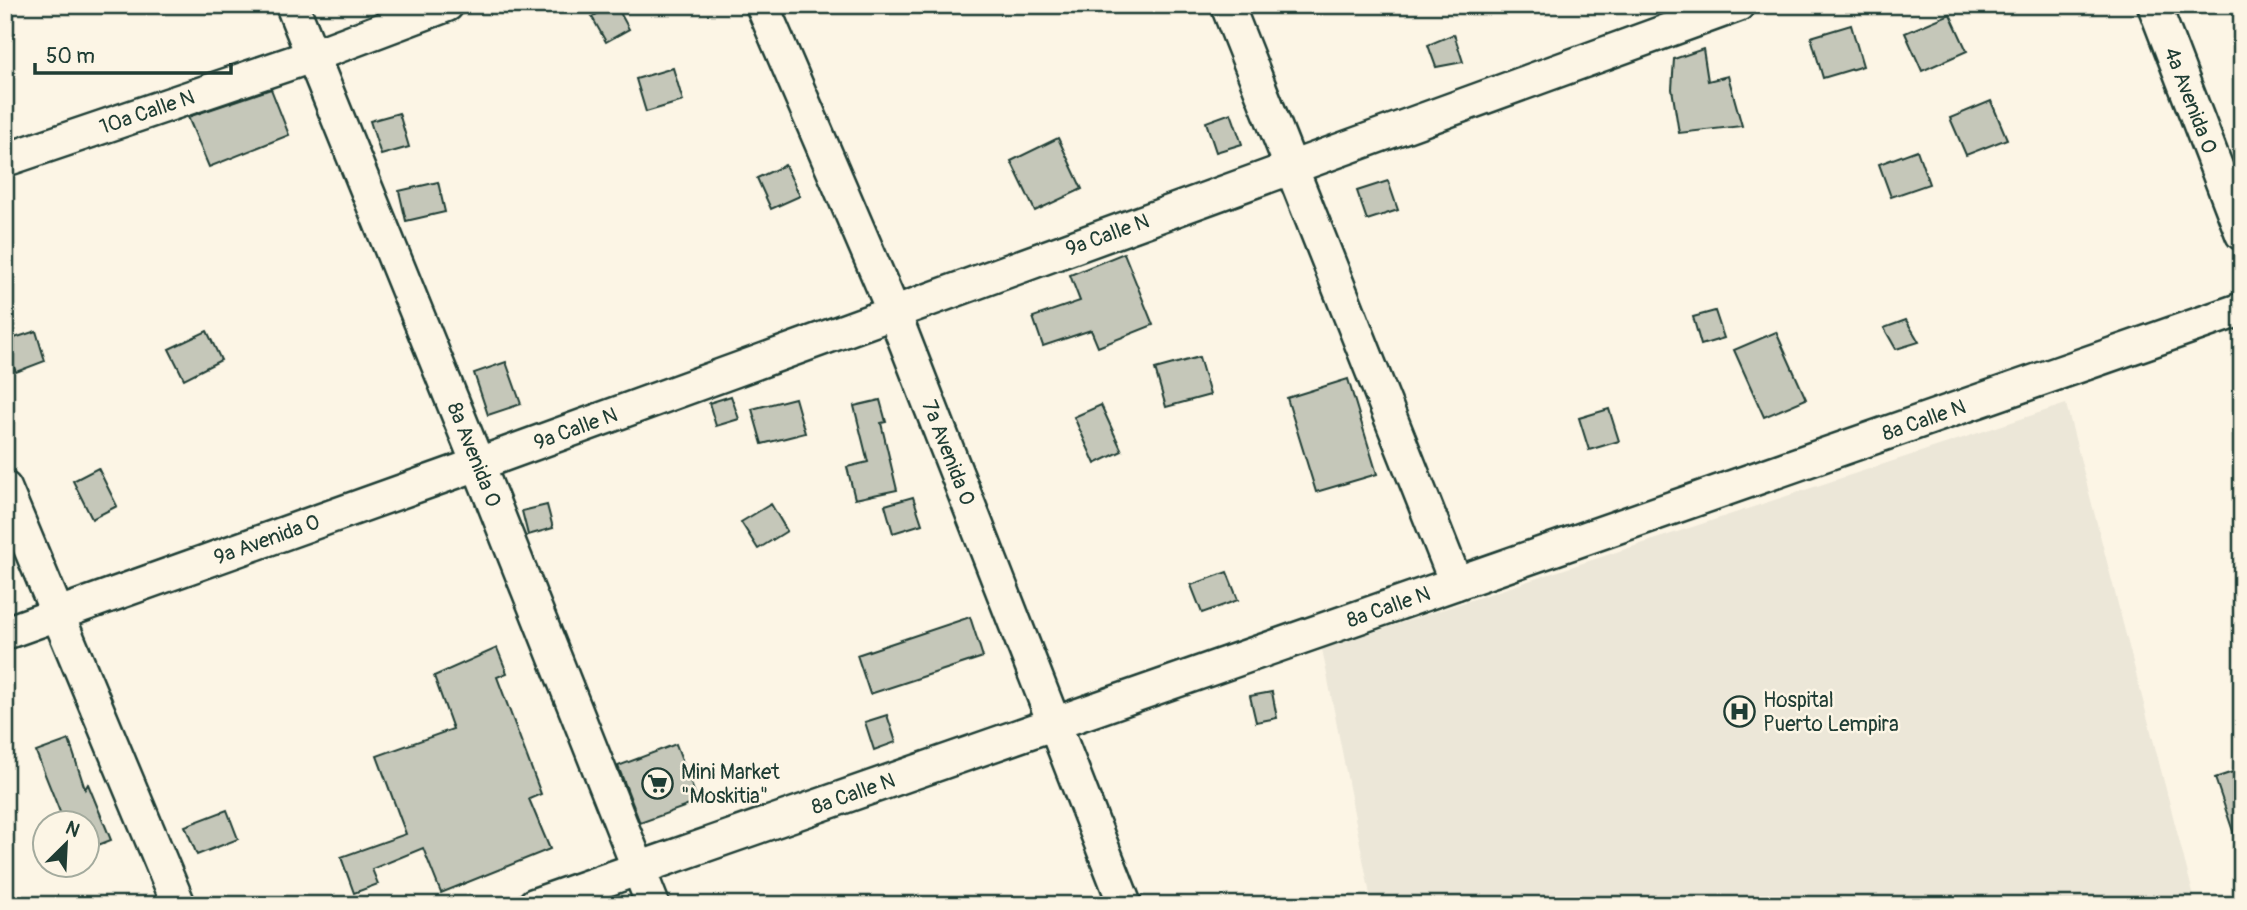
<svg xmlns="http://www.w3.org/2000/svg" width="2247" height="910" font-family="Pangolin,sans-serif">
<rect width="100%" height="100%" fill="#fcf5e5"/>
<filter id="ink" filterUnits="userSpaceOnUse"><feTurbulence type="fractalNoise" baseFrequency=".0143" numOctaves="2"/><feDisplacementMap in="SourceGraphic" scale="14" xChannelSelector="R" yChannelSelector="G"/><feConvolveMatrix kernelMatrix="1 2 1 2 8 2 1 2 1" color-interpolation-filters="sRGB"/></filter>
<g filter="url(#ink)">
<path fill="#ece7d8" d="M 2066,404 L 2196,905 L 1372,905 L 1322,649 Z"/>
<g fill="#c5c7b9" stroke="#1f3d34" stroke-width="2">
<path d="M 613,5 L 616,5 L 629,29 L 606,42 L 592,17 Z"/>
<path d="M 1950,14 L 1967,51 L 1922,71 L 1905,33 Z"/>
<path d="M 1851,25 L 1863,66 L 1823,78 L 1811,37 Z"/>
<path d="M 1454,34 L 1463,62 L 1436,67 L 1428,45 Z"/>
<path d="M 1703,49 L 1708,81 L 1728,76 L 1742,126 L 1679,133 L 1672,89 L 1674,59 Z"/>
<path d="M 673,68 L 683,101 L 646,112 L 636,79 Z"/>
<path d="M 271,89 L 289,135 L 209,167 L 188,117 Z"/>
<path d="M 1991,101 L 2007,139 L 1966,155 L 1950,118 Z"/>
<path d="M 399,113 L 409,147 L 381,155 L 370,121 Z"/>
<path d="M 1231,113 L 1242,144 L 1216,152 L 1206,122 Z"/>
<path d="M 1058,138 L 1082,189 L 1035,211 L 1011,161 Z"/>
<path d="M 1917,150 L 1929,184 L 1891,197 L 1879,164 Z"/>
<path d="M 785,165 L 800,196 L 771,209 L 757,178 Z"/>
<path d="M 1388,181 L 1398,210 L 1367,220 L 1357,191 Z"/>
<path d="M 438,182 L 445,212 L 406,221 L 399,191 Z"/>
<path d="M 1124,253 L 1153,325 L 1098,347 L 1091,330 L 1043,346 L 1033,317 L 1080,301 L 1070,275 Z"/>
<path d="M 1715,311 L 1724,338 L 1701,345 L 1693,317 Z"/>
<path d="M 1906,320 L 1919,342 L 1896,349 L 1884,328 Z"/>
<path d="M 36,331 L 45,361 L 16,372 L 5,348 L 5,341 Z"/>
<path d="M 207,331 L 221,360 L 184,379 L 169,349 Z"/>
<path d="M 1776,332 L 1806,399 L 1764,417 L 1734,350 Z"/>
<path d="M 1199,357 L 1210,395 L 1166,407 L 1155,369 Z"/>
<path d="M 506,362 L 521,404 L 488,415 L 474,373 Z"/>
<path d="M 1348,379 L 1377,474 L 1316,492 L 1287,398 Z"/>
<path d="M 731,396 L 739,419 L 716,426 L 709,403 Z"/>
<path d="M 795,398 L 805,433 L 762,444 L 752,409 Z"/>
<path d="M 880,400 L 886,422 L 881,423 L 897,490 L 855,499 L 847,467 L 868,462 L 854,406 Z"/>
<path d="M 1101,405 L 1122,451 L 1095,464 L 1074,417 Z"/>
<path d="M 1609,409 L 1619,441 L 1589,450 L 1579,418 Z"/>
<path d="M 98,468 L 117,506 L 92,519 L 73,481 Z"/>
<path d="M 913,497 L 922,524 L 893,533 L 885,505 Z"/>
<path d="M 771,504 L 787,531 L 758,549 L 741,522 Z"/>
<path d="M 547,505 L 553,528 L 528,535 L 522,511 Z"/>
<path d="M 1227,572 L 1238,600 L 1202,613 L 1191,585 Z"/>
<path d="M 970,617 L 983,657 L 870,694 L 857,655 Z"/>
<path d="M 497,648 L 507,673 L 497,677 L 541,794 L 529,799 L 550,849 L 441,893 L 423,848 L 372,869 L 378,884 L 354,893 L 341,857 L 406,834 L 377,756 L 453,729 L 434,676 Z"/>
<path d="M 1272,692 L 1277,718 L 1256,722 L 1250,696 Z"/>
<path d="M 887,715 L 896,742 L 874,750 L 865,722 Z"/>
<path d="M 69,740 L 85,789 L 88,784 L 111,840 L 88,849 L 88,822 L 64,822 L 36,752 Z"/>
<path d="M 676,744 L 698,802 L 640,823 L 618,766 Z"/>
<path d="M 2242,769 L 2242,846 L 2238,846 L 2215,778 Z"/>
<path d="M 227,810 L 238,839 L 197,855 L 185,826 Z"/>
</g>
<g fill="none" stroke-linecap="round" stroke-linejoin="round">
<defs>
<g id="minor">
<path id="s1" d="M 292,5 L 478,464 L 653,905"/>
<path id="s2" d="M 762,5 L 894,313 L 1125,905"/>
<path d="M 1227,5 L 1456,583"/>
<path id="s3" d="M 2154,5 L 2242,234"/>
<path id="s4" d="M 5,160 L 312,56 L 447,5"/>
<path d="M 5,488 L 179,905"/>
<path id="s5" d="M 5,633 L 478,464 L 1738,5"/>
<path id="s6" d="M 534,905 L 2242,309"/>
</g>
</defs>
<use href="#minor" stroke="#1f3d34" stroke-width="37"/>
<use href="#minor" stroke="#fcf5e5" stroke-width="32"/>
</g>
</g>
<defs>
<symbol id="hospital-ring" viewBox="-11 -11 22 22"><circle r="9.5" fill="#fcf5e5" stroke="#1f3d34" stroke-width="1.5"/><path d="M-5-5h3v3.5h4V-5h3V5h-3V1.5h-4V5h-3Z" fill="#1f3d34"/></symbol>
<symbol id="supermarket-ring" viewBox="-11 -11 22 22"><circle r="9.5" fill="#fcf5e5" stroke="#1f3d34" stroke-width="1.5"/><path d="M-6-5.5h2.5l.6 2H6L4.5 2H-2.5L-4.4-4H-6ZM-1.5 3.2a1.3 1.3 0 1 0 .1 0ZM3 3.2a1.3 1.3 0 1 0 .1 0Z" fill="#1f3d34"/></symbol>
</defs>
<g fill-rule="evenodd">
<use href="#hospital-ring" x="1722" y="694" width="35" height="35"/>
<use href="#supermarket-ring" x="640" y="766" width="35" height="35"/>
</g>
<g text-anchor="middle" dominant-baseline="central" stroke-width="5" stroke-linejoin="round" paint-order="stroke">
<g font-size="21" fill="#1f3d34" stroke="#fcf5e5">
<text stroke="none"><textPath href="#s3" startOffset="102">4a Avenida O</textPath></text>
<text stroke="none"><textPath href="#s4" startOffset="150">10a Calle N</textPath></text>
<text stroke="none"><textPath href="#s5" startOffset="1172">9a Calle N</textPath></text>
<text stroke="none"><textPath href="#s6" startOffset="1472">8a Calle N</textPath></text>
<text stroke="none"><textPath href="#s5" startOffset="606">9a Calle N</textPath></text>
<text stroke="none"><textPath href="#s2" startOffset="485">7a Avenida O</textPath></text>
<text stroke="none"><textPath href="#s1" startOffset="485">8a Avenida O</textPath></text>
<text stroke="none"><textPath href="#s5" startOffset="278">9a Avenida O</textPath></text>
<text stroke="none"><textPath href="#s6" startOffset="905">8a Calle N</textPath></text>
<text stroke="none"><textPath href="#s6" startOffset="338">8a Calle N</textPath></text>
</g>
<g font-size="21" fill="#1f3d34" stroke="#fcf5e5" text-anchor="start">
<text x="1763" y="700">Hospital<tspan x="1763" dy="24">Puerto Lempira</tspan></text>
<text x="681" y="772">Mini Market<tspan x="681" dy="24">"Moskitia"</tspan></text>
</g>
</g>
<rect width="2247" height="910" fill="none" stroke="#fcf5e5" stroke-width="28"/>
<rect x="14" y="14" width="2219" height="882" fill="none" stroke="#1f3d34" stroke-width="2.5" filter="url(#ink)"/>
<g transform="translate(66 844) rotate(24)"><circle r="33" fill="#fcf5e5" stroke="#a4ab9e" stroke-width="2"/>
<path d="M0-5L12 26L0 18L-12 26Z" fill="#1f3d34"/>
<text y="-10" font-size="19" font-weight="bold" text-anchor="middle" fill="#1f3d34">N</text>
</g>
<path d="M35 63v10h196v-10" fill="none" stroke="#1f3d34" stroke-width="3.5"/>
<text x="46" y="63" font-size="21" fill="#1f3d34" stroke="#fcf5e5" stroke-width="5" paint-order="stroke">50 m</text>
</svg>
